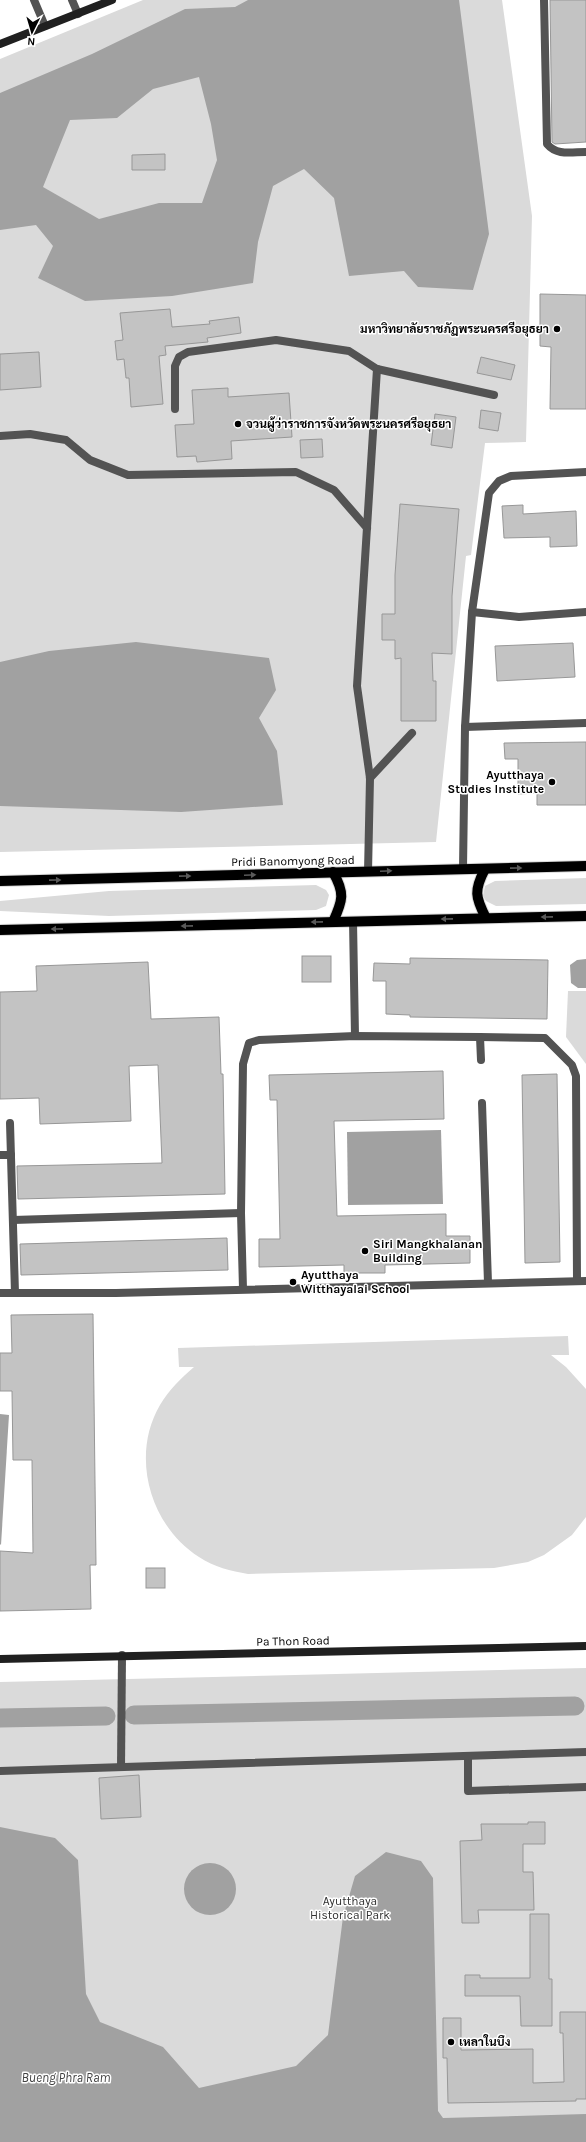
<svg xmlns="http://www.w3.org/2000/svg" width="586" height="2142" font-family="Karla,Sarabun,sans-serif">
<rect width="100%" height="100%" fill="#fff"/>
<g fill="#dadada">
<path d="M 143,0 L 502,0 L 532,216 L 526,442 L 485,443 L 471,555 L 466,556 L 436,842 L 0,852 L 0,59 Z"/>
<path d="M 586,878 L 586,904 L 496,906 L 486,901 L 483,896 L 485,886 L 495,881 Z"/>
<path d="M 316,885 L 326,890 L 329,895 L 326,906 L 316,910 L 109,916 L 0,911 L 0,901 L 109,891 Z"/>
<path d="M 568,991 L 586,991 L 586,1064 L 566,1037 Z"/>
<path d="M 568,1336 L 569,1355 L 551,1355 L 566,1367 L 586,1389 L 586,1517 L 572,1535 L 544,1555 L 528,1562 L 494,1568 L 248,1574 C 231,1571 214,1567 199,1557 C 150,1526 130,1456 160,1405 C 169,1390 181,1378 194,1367 L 179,1367 L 178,1348 Z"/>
<path d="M 586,1668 L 586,2142 L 0,2142 L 0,1682 Z"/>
</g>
<g fill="#a1a1a1" fill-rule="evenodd">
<path d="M 248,0 L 459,0 L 489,234 L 473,290 L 418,287 L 404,271 L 349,276 L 334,198 L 304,169 L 273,186 L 258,242 L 253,283 L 172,296 L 85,301 L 38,278 L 53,246 L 36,225 L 0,230 L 0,93 L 92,54 L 185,9 L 235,7 ZM 199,77 L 211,124 L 217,160 L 202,203 L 159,203 L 99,219 L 43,187 L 70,120 L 117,118 L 153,89 Z"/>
<path d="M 136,642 L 269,658 L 276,690 L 259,718 L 277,751 L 283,805 L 181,812 L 0,806 L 0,662 L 49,651 Z"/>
<path d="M 586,959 L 586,988 L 578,988 L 571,983 L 570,965 L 577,960 Z"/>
<path d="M 441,1130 L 443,1204 L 348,1205 L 347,1132 Z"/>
<path d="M 0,1414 L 9,1415 L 1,1545 L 0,1544 Z"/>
<path d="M 0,1827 L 55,1838 L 78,1860 L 86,1994 L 100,2022 L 163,2047 L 199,2088 L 296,2066 L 328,2035 L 343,1917 L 355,1876 L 386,1852 L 421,1861 L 433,1878 L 438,2111 L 443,2118 L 586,2114 L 586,2142 L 0,2142 Z"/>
<circle cx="210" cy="1889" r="26"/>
</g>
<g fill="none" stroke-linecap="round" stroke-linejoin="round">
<g stroke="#a1a1a1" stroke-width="19">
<path d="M 134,1715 L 575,1706"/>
<path d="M 0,1718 L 106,1716"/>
</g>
</g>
<g fill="#c3c3c3" stroke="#979797">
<path d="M 550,0 L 586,0 L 586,142 L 555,144 L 552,142 Z"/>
<path d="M 165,154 L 165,170 L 132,170 L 132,155 Z"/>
<path d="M 540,294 L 586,295 L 586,409 L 550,409 L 551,347 L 540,346 Z"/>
<path d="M 170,309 L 172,327 L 210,324 L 209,321 L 239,317 L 241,333 L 207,338 L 208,342 L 165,346 L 166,355 L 159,356 L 163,404 L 131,407 L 129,378 L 126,378 L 124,359 L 117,360 L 115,341 L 123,340 L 120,313 Z"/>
<path d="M 39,352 L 41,387 L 0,390 L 0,354 Z"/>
<path d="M 481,357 L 515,365 L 511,380 L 477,373 Z"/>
<path d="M 228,388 L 228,397 L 289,393 L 292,437 L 231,441 L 232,459 L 197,462 L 196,456 L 177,457 L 175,425 L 194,424 L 192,390 Z"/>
<path d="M 481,410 L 501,413 L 498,431 L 479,428 Z"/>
<path d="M 435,414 L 456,417 L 452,448 L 431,445 Z"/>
<path d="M 322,439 L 323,457 L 301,458 L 300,440 Z"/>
<path d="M 400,504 L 459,509 L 452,596 L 452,654 L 432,653 L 433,681 L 436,681 L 436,721 L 401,721 L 401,658 L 395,659 L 395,640 L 382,640 L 382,614 L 395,614 L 395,575 Z"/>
<path d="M 523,505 L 523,514 L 576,511 L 577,546 L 550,547 L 550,537 L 504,538 L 502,506 Z"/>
<path d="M 573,643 L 575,677 L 497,681 L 495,646 Z"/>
<path d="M 586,742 L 586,805 L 537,805 L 537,793 L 518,794 L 518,759 L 505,759 L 504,743 Z"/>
<rect x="302" y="956" width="29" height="26"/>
<path d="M 410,958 L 548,960 L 547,1019 L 410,1017 L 410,1015 L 386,1014 L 386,981 L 373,981 L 374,963 L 410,964 Z"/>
<path d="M 148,962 L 151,1019 L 219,1017 L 221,1074 L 223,1074 L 225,1194 L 18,1199 L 17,1166 L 162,1163 L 158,1065 L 129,1066 L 131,1121 L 40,1124 L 39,1098 L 0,1099 L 0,992 L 37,991 L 36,966 Z"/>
<path d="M 443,1071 L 444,1119 L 334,1121 L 337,1216 L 446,1214 L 446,1236 L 470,1236 L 470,1263 L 385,1265 L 385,1273 L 344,1273 L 344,1265 L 259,1267 L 259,1239 L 280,1239 L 277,1100 L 270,1100 L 269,1075 Z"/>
<path d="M 557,1074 L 560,1262 L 525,1263 L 522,1075 Z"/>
<path d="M 227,1238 L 228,1270 L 21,1275 L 20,1244 Z"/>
<path d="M 93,1314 L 96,1565 L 90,1565 L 91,1609 L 0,1611 L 0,1551 L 33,1553 L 32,1460 L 13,1460 L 12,1391 L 0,1391 L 0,1353 L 12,1353 L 11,1315 Z"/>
<rect x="146" y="1568" width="19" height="20"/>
<path d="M 139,1775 L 141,1817 L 101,1819 L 99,1778 Z"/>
<path d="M 528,1822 L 545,1822 L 545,1844 L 523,1844 L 523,1872 L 533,1872 L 534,1910 L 478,1910 L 479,1923 L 462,1923 L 460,1841 L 482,1840 L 481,1824 L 528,1824 Z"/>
<path d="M 530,1914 L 549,1914 L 549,1979 L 552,1979 L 552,2026 L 521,2026 L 520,1996 L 465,1996 L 465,1975 L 480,1975 L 480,1978 L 530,1978 Z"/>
<path d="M 560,2012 L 586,2012 L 586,2099 L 576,2099 L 576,2101 L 448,2103 L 447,2058 L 443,2058 L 443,2018 L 461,2018 L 461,2050 L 533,2049 L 533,2083 L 564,2082 L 563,2033 L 560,2033 Z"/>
</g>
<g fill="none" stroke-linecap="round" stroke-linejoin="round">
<defs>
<g id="primary">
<path d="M 485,869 C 474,890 475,897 486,918"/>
<path d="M 333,872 C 345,893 343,900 333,922"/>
<path d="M 0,881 L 586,866"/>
<path d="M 0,930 L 586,916"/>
</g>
</defs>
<use href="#primary" stroke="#dbdbdb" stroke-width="12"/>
<g stroke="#535353" stroke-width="8">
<path d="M 34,0 L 45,26"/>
<path d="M 72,0 L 78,14"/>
<path d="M 544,0 L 547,144 C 557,156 571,152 586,152"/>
<path d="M 175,409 L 175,366 L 179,357 L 188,352 L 276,340 L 349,351 L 377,369 L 494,395"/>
<path d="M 0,436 L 30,434 L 66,440 L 90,460 L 128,475 L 296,472 L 334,490 L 367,528"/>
<path d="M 472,612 L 519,617 L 586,612"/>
<path d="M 465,727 L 586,723"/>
<path d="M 370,778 L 412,733"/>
<path d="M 463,869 L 465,727 L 472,612 L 489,493 L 499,481 L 511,476 L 586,472"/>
<path d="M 368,872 L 370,778 L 357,686 L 377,369"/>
<path d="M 353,921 L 355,1036"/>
<path d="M 480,1037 L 545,1038 L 572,1065 L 576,1076 L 577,1281"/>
<path d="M 482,1103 L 488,1283"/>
<path d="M 10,1123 L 15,1293"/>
<path d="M 0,1155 L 11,1155"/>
<path d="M 13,1220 L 241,1213"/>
<path d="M 243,1289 L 241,1213 L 243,1064 L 249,1043 L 259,1040 L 355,1036 L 480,1037 L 481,1060"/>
<path d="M 0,1293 L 116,1293 L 586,1281"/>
<path d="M 468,1756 L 468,1791 L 586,1787"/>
<path d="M 121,1767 L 122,1655"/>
<path d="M 0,1771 L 586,1752"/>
</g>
<g stroke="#202020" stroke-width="8">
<path d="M 0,44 L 112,0"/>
<path d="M 0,1659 L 586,1646"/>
</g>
<use href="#primary" stroke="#000" stroke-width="10"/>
</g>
<defs><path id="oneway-solid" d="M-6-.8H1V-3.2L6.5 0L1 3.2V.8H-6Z"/></defs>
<g fill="#595959">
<use href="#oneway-solid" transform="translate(516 868) rotate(-1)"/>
<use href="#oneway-solid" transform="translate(386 871) rotate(-2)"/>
<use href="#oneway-solid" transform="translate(250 875) rotate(-2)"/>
<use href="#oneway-solid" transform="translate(185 876) rotate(-1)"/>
<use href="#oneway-solid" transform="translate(55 880) rotate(-1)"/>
<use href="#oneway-solid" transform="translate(547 917) rotate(179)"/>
<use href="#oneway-solid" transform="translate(447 919) rotate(179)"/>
<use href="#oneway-solid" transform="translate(317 922) rotate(179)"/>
<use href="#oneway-solid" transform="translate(187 926) rotate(179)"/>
<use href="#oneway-solid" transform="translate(57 929) rotate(179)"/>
</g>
<g fill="#000" stroke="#fff" stroke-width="1.5">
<circle cx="557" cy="329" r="4"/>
<circle cx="238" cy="424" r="4"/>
<circle cx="552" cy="782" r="4"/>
<circle cx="365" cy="1251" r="4"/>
<circle cx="293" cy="1282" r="4"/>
<circle cx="451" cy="2042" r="4"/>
</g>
<g text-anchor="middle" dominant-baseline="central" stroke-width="3" stroke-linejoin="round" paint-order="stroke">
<g font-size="12" font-weight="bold" fill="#000" stroke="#fff" text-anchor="start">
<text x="549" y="329" text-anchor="end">มหาวิทยาลัยราชภัฏพระนครศรีอยุธยา</text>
<text x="246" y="424">จวนผู้ว่าราชการจังหวัดพระนครศรีอยุธยา</text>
<text x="544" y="775" text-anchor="end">Ayutthaya<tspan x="544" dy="14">Studies Institute</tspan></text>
<text x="373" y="1244">Siri Mangkhalanan<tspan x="373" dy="14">Building</tspan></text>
<text x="301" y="1275">Ayutthaya<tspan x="301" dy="14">Witthayalai School</tspan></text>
<text x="459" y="2042">เหลาในบึง</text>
</g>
<g font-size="12" fill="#000" stroke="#fff">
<text transform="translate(293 861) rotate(-1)">Pridi Banomyong Road</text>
<text transform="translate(293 1641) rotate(-1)">Pa Thon Road</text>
</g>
<g font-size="12" fill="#313131" stroke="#fff">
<text x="350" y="1901">Ayutthaya<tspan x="350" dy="14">Historical Park</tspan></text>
</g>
<g font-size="13" font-style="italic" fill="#424242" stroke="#fff">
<text x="66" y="2077">Bueng Phra Ram</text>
</g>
</g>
<g transform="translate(32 32) rotate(185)" stroke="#ffffff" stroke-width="3" paint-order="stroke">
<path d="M0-3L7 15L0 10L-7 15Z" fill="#000000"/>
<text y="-6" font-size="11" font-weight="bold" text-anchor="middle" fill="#000000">N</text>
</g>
</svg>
